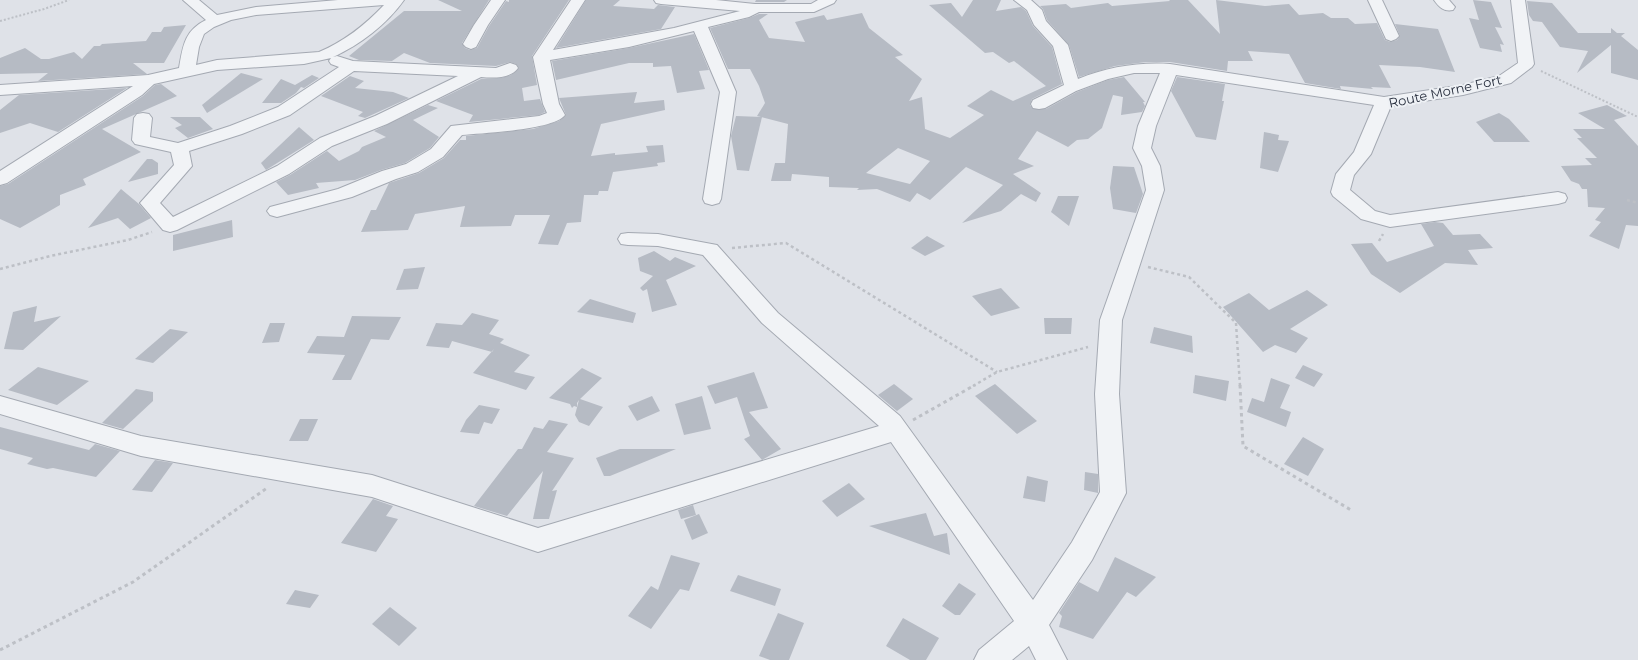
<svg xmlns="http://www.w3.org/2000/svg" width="1638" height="660" font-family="Montserrat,sans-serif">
<rect width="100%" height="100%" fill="#dfe2e8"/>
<g fill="#b6bbc4" fill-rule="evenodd">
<path d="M 438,0 L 489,0 L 462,43 L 465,48 L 470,50 L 477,48 L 489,26 L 506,1 L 509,2 L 509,0 L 569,0 L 532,56 L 537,85 L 522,88 L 524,101 L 540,99 L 545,112 L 539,115 L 469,122 L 473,115 L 436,101 L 481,79 L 501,78 L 511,75 L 519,68 L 516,64 L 510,62 L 496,66 L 430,63 L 404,53 L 392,61 L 359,60 L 349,56 L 404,11 L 462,11 Z"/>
<path d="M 586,0 L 620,0 L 613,6 L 654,9 L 658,5 L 675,7 L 661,29 L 556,48 Z"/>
<path d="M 756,0 L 787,0 L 784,2 L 755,2 Z"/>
<path d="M 973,0 L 1001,0 L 996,11 L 1021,7 L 1026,11 L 1033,26 L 1052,47 L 1062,84 L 1032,99 L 1030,105 L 1033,109 L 1046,109 L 1077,92 L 1108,80 L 1124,77 L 1145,102 L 1143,102 L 1145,106 L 1142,112 L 1121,115 L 1123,97 L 1113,95 L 1102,128 L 1088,139 L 1077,140 L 1068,147 L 1037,131 L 1018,159 L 1034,166 L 1013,174 L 1041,193 L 1036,202 L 1021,194 L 1001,211 L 962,223 L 1003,185 L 966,167 L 930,200 L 917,193 L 910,202 L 877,189 L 857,190 L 859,188 L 829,187 L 829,177 L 792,174 L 791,181 L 771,181 L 775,163 L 785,163 L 788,124 L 757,116 L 765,103 L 759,86 L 750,69 L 728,69 L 710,28 L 749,18 L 759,14 L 768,14 L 759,20 L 769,38 L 805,42 L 795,22 L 824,15 L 827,20 L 862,13 L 869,28 L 903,55 L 895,57 L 922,79 L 909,101 L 922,97 L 925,129 L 950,138 L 984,115 L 967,106 L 991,90 L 1013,101 L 1046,86 L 1014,61 L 1009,63 L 993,52 L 985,53 L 929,5 L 951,3 L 962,17 ZM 898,148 L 930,161 L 910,184 L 866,173 Z"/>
<path d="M 1169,0 L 1188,0 L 1220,34 L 1216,0 L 1265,6 L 1289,4 L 1299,15 L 1323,13 L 1331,18 L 1348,18 L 1355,24 L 1377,23 L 1385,40 L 1390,42 L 1397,40 L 1400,36 L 1395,24 L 1438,29 L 1455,72 L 1420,67 L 1379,65 L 1391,88 L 1371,87 L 1373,89 L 1340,86 L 1341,89 L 1305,83 L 1289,54 L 1248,51 L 1253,61 L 1228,61 L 1227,71 L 1170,62 L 1146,62 L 1115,66 L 1079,77 L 1069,45 L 1047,20 L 1043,9 L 1040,6 L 1066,4 L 1071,8 L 1108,3 L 1112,6 L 1170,1 Z"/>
<path d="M 1473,0 L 1491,2 L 1502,28 L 1495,27 L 1504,45 L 1500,44 L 1502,52 L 1480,48 L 1469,18 L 1479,20 Z"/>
<path d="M 1527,1 L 1552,3 L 1578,33 L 1611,33 L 1611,28 L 1617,33 L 1625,33 L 1621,36 L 1638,50 L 1638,80 L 1611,73 L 1611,45 L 1577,73 L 1588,51 L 1560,47 L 1542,22 L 1533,21 L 1529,15 Z"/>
<path d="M 186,25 L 164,63 L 133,63 L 147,74 L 38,81 L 48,73 L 0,74 L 0,58 L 25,48 L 41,59 L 49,59 L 74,52 L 82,59 L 94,46 L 100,46 L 102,44 L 146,41 L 152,32 L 161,32 L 164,27 Z"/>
<path d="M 694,34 L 709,70 L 699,71 L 705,89 L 677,93 L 671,66 L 653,67 L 653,63 L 629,63 L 556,80 L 552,61 L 629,48 Z"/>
<path d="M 241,73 L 263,79 L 207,113 L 202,105 Z"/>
<path d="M 312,75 L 319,78 L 304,88 L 301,87 L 296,93 L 281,103 L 262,103 L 281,79 L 295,85 Z"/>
<path d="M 350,76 L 364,81 L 355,88 L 393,92 L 409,98 L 365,118 L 358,116 L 363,112 L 321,96 Z"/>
<path d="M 1177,77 L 1225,84 L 1222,101 L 1224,101 L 1216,140 L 1196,137 L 1171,91 Z"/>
<path d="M 161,84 L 177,96 L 102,129 L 141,152 L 83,179 L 86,185 L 60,195 L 60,205 L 20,228 L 0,219 L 0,186 L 8,184 L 143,96 L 155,85 Z"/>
<path d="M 127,88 L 58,132 L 30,123 L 0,133 L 0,110 L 19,95 Z"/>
<path d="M 637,92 L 634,103 L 664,100 L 665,110 L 601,124 L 591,156 L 615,153 L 615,155 L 648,152 L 646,146 L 663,145 L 665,162 L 657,163 L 658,166 L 613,172 L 608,191 L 599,191 L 598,195 L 584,195 L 581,222 L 567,223 L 558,245 L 538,244 L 550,215 L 515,215 L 511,226 L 460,227 L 465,206 L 415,214 L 408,230 L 361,232 L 371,210 L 376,210 L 389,183 L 419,173 L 444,158 L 460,140 L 466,140 L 466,136 L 533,129 L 559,121 L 566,115 L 559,98 Z"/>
<path d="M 428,105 L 438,108 L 413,120 L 439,137 L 430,148 L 405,163 L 381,170 L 355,180 L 316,183 L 319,188 L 288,195 L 276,182 L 290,175 L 327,151 L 339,161 L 359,151 L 362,147 L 386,137 L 374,131 Z"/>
<path d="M 1607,105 L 1627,116 L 1614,120 L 1638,146 L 1638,226 L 1626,225 L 1619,249 L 1589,236 L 1601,222 L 1595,220 L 1605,208 L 1588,207 L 1587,189 L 1582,189 L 1579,184 L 1571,181 L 1561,166 L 1592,165 L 1585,158 L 1597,158 L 1577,138 L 1582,138 L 1573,129 L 1605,129 L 1578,113 Z"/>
<path d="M 1499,113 L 1509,119 L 1530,142 L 1494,142 L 1476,122 Z"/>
<path d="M 736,116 L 762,117 L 749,171 L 737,170 L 731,136 Z"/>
<path d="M 170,117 L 200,117 L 213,129 L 188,138 L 175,128 L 182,125 Z"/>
<path d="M 299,127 L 314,140 L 266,170 L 261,163 Z"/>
<path d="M 1264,132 L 1279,135 L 1278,140 L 1289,141 L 1278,172 L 1260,168 Z"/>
<path d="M 147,159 L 152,159 L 158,163 L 158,174 L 128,182 Z"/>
<path d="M 1113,166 L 1134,167 L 1143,194 L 1136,213 L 1113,209 L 1110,188 Z"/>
<path d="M 121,189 L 139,204 L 151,218 L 130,229 L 118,218 L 88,228 Z"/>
<path d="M 1058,196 L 1079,196 L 1069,226 L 1051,212 Z"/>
<path d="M 232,220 L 233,237 L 173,251 L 173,235 Z"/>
<path d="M 1435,222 L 1443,223 L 1453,235 L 1480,234 L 1493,248 L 1468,250 L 1478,265 L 1445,263 L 1400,293 L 1371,274 L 1351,244 L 1372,243 L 1387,262 L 1434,246 L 1421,224 Z"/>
<path d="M 927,236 L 945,246 L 925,256 L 911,248 Z"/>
<path d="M 654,251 L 670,261 L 675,257 L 696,266 L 666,280 L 677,305 L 652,312 L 647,289 L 643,291 L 640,288 L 653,276 L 640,271 L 638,258 Z"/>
<path d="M 425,267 L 418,289 L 396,290 L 404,269 Z"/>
<path d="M 1001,288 L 1020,308 L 991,316 L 972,296 Z"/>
<path d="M 1307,290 L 1328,305 L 1290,329 L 1308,338 L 1296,353 L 1275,345 L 1263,352 L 1223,307 L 1249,293 L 1269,310 Z"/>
<path d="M 590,299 L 636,313 L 633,323 L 577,312 Z"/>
<path d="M 37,306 L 34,322 L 61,316 L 23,350 L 4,349 L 13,312 Z"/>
<path d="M 472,313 L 499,320 L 489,334 L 504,339 L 500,343 L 530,355 L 514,372 L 535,377 L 526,390 L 473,373 L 494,349 L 492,352 L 452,341 L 449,348 L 426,346 L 436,323 L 462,325 Z"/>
<path d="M 352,316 L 401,317 L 389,340 L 371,339 L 351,380 L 332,380 L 345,355 L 307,353 L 317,336 L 344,337 Z"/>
<path d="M 1044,318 L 1072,318 L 1071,334 L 1045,334 Z"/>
<path d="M 270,323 L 285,323 L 279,342 L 262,343 Z"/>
<path d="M 1154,327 L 1192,336 L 1193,353 L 1150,343 Z"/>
<path d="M 170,329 L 188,332 L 153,363 L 135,359 Z"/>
<path d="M 1303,365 L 1323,374 L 1314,387 L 1295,378 Z"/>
<path d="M 38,367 L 89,381 L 57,405 L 8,390 Z"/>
<path d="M 582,368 L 602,378 L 580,399 L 603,407 L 589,426 L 579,422 L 575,415 L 579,400 L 577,403 L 577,407 L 574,406 L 572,408 L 570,404 L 549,398 Z"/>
<path d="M 754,372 L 768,408 L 749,412 L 781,449 L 762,460 L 744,439 L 750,436 L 737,397 L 715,404 L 707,386 Z"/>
<path d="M 1195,375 L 1229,381 L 1226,401 L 1193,393 Z"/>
<path d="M 1271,378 L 1290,385 L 1280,408 L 1291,412 L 1286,427 L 1247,412 L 1252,398 L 1264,402 Z"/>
<path d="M 894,384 L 913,399 L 897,411 L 878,395 Z"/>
<path d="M 995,384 L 1037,421 L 1017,434 L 975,396 Z"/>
<path d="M 136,389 L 153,392 L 153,401 L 123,429 L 102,423 Z"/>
<path d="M 652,396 L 660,411 L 637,421 L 628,406 Z"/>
<path d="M 702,396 L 711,429 L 684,435 L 675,404 Z"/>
<path d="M 479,405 L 500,409 L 492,424 L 484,422 L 479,434 L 460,432 L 466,420 Z"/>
<path d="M 300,419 L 318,419 L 308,441 L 289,441 Z"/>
<path d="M 549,420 L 568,424 L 547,452 L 574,458 L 552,491 L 557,490 L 549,519 L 533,519 L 543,471 L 507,516 L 474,506 L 518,449 L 522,449 L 534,427 L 543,429 Z"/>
<path d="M 0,427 L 89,450 L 95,444 L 120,451 L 96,477 L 53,468 L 47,469 L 27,464 L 33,458 L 0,449 Z"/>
<path d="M 1303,437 L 1324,449 L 1308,476 L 1284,464 Z"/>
<path d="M 620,449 L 676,449 L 610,476 L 604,476 L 596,458 Z"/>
<path d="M 155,460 L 173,463 L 152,492 L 132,490 Z"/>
<path d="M 1085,472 L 1098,474 L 1098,493 L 1084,490 Z"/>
<path d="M 1027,476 L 1048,481 L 1045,502 L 1023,498 Z"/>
<path d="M 849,483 L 865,499 L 837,517 L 822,501 Z"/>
<path d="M 373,499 L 393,506 L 386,516 L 398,519 L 376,552 L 341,543 Z"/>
<path d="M 693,505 L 696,515 L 681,519 L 678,510 Z"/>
<path d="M 926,513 L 934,536 L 947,533 L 950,555 L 869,526 Z"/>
<path d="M 699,514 L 708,533 L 692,540 L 684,520 Z"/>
<path d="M 671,555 L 700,563 L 689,591 L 680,589 L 651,629 L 628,616 L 651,586 L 658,590 Z"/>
<path d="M 1115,557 L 1156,577 L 1136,597 L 1127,592 L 1093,639 L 1059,627 L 1062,616 L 1059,613 L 1079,582 L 1098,592 Z"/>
<path d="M 738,575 L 781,589 L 775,606 L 730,591 Z"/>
<path d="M 959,583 L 976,594 L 960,615 L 955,615 L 942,606 Z"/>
<path d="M 295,590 L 319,595 L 310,608 L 286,604 Z"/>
<path d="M 390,607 L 417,628 L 399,646 L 372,624 Z"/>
<path d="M 778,613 L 804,623 L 789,660 L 770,660 L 759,656 Z"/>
<path d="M 903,618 L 939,638 L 926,660 L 910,660 L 886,646 Z"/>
</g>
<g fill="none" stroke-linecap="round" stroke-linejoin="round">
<defs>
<g id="minor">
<path d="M 183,0 L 199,0 L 217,15 L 256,7 L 338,0 L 404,0 C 387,24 360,45 333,57 L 337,56 L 353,61 L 496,68 L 510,63 L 516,65 L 518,68 C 510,79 493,78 481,77 L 387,124 L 332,146 L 289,174 L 177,230 L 170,232 L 163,230 L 140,203 L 174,165 L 171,152 L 135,144 L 132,140 L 134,118 L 137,114 L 143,113 L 149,114 L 152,118 L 150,137 L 178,143 L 230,126 L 278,107 L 339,67 L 331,64 L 329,61 L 331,58 L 304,64 L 217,70 L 154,84 L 142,95 L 7,183 L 0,185 L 0,171 L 133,86 L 0,95 L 0,85 L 148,75 L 179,68 C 183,46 184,31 206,20 ZM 384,5 C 365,25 345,41 319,52 L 217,60 L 196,65 L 199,47 L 204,34 L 214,27 L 231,20 L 256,15 ZM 354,71 L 458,76 L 375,116 L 320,138 L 277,166 L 173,217 L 160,203 L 192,166 L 189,151 L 242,134 L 290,115 Z"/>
<path d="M 491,0 L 505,0 L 488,25 L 476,47 L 471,49 L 466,47 L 463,44 L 474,25 Z"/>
<path d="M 571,0 L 585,0 L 553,50 L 674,28 L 740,11 L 661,4 L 656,3 L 654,0 L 716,0 L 755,4 L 811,4 L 818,0 L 836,0 L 834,3 L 814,12 L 759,12 L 749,17 L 708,27 L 736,92 L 721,199 L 719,203 L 712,205 L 705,203 L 703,199 L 720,92 L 694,31 L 629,47 L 550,60 L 559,104 L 565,115 C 554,130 483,133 462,135 L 443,157 L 418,172 L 396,179 L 352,197 L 277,217 L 270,215 L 267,211 L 270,207 L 338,189 L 382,171 L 406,164 L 431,149 L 451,126 L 539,116 L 547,113 L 543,104 L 533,57 Z"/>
<path d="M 1014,0 L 1031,0 L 1042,10 L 1046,21 L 1068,45 L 1078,79 C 1108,67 1138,62 1170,64 L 1384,97 L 1463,85 L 1499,76 L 1518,63 L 1511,0 L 1525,0 L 1534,64 L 1532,67 L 1511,83 L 1463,95 L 1391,106 L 1371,154 L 1354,175 L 1350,190 L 1375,211 L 1390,215 L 1558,192 L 1565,194 L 1567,198 L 1565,202 L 1558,204 L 1390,227 L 1361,219 L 1333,196 L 1331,192 L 1336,174 L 1354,152 L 1374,105 L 1176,75 L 1156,126 L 1151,148 L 1160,166 L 1164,190 L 1122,320 L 1119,394 L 1126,493 L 1092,560 L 1049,625 L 1067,660 L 1036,660 L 1029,646 L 1012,660 L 974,660 L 979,650 L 1014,621 L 891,442 L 538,552 L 372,497 L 141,456 L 0,414 L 0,396 L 141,436 L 372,475 L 538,528 L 879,426 L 762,323 L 703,255 L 658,246 L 628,245 L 621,244 L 618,239 L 621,234 L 628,233 L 658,234 L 717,245 L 778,313 L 900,416 L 1033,600 L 1072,542 L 1100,492 L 1095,394 L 1100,320 L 1146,190 L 1142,166 L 1133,148 L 1138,126 L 1160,73 L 1134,73 L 1108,79 L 1076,91 L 1045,108 L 1039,109 L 1033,108 L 1031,104 L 1033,100 L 1064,85 L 1053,46 L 1034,25 L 1027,10 Z"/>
<path d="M 1368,0 L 1382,0 L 1399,36 L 1396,39 L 1391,41 L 1386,39 Z"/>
<path d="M 1434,0 L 1449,0 L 1455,7 L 1453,10 C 1444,12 1439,7 1434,0 Z"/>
</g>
</defs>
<use href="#minor" stroke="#a4a9b2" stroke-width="2"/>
<g stroke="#bdc0c6" stroke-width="2" stroke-dasharray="2 2" stroke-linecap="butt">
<path d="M 0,21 L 44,9 L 69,0"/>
<path d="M 1541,71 L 1638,117"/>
</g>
<g stroke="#bdc0c6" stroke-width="2.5" stroke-dasharray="3 3" stroke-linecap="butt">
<path d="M 1627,200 L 1638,203"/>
<path d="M 1379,241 L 1383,234"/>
<path d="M 732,248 L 786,243 L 997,372"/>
<path d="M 1148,267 L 1189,277 L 1236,323 L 1240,386"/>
<path d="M 0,269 L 50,256 L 128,240 L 152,232"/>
<path d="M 973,386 L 997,372 L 1088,347"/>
</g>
<g stroke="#bdc0c6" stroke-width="3" stroke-dasharray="3.5 3.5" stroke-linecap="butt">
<path d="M 1240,385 L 1243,446 L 1351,510"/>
<path d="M 913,420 L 975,385"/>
<path d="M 0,650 L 133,582 L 267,488"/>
</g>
<use href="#minor" fill="#f1f3f6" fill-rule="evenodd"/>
</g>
<g text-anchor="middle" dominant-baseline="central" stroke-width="4" stroke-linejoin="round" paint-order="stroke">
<g font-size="13" fill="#282f3e" stroke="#eef1f5">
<text transform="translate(1445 91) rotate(-12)">Route Morne Fort</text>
</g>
</g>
</svg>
